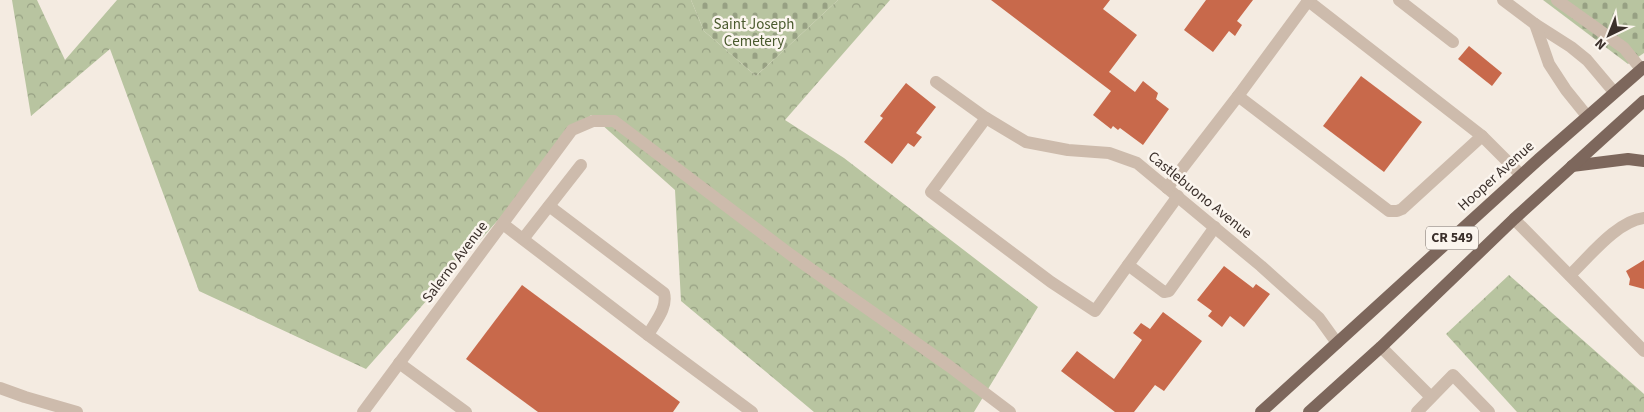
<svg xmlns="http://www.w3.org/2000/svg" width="1644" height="412" font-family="'Source Sans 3',sans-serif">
<defs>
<pattern id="forest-crowns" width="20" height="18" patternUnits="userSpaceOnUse" patternTransform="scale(1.25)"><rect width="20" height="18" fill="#b8c4a0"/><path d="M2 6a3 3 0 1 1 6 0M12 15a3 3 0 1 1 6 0" fill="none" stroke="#97a083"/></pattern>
<pattern id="cemetery-stones" width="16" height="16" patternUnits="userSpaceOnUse" patternTransform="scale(1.25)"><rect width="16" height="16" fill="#b8c4a0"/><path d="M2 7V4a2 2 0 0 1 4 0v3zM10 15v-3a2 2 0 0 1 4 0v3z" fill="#97a083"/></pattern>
</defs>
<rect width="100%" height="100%" fill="#f4ebe1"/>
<g fill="url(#forest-crowns)">
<path d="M 12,0 L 37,0 L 65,60 L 117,0 L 691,0 L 704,31 L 756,76 L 838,0 L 890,0 L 785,120 L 844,158 L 1038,307 L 974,412 L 814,412 L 681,301 L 675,190 L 591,115 L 366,369 L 199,291 L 110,49 L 31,116 Z"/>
<path d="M 1509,275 L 1644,394 L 1644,412 L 1517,412 L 1446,334 Z"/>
</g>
<g fill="url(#cemetery-stones)">
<path d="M 691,0 L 838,0 L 756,76 L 704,31 Z"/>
<path d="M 1543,0 L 1644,0 L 1644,53 L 1628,64 Z"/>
</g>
<g fill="#c8694b">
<path d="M 991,0 L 1110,0 L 1103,9 L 1137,35 L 1109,72 L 1135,92 L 1143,81 L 1158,93 L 1156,99 L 1169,109 L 1143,145 L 1120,128 L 1118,130 L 1113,126 L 1111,129 L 1093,115 L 1111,91 Z"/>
<path d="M 1206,0 L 1253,0 L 1237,21 L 1242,25 L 1235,36 L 1229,31 L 1213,52 L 1184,30 Z"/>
<path d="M 1469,46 L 1502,73 L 1492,86 L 1458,59 Z"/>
<path d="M 1361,76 L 1422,122 L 1384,172 L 1323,126 Z"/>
<path d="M 906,83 L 936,107 L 916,133 L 922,137 L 914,147 L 908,143 L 892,164 L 864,142 L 883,118 L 880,116 Z"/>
<path d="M 1644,260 L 1644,289 L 1629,285 L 1630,279 L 1626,271 Z"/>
<path d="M 1224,266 L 1253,288 L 1256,284 L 1270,294 L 1244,327 L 1230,316 L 1222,327 L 1208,316 L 1212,311 L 1197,300 Z"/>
<path d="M 522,285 L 680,402 L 673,412 L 538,412 L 466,359 Z"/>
<path d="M 1163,312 L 1202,341 L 1164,391 L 1155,385 L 1134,412 L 1115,412 L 1061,371 L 1077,351 L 1114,379 L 1142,340 L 1133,333 L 1141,323 L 1150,329 Z"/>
</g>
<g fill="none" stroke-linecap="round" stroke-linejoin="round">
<g stroke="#cdbbac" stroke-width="12">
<path d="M 1307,0 L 1482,136 L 1521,175"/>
<path d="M 1399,0 L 1453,42"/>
<path d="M 1503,0 L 1535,24 L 1571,47 L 1587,60 L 1614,92"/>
<path d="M 1557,0 L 1624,48 L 1641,69"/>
<path d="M 1535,24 L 1549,64 L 1566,90 L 1587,116"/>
<path d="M 936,82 L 986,118 L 1026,142 L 1068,150 L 1109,153 L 1137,163 L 1261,266 L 1319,318 L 1337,343"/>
<path d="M 1238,96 L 1389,211 L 1397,211 L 1402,209 L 1482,136"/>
<path d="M 986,118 L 931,192 L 1051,282 L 1095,311 L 1128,265"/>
<path d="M 1167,188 L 1238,96 L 1308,1"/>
<path d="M 1178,196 L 1128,265 L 1164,292 L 1169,291 L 1215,227"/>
<path d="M 549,206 L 664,293 C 668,308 655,322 648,335"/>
<path d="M 1514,219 L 1644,351"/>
<path d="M 503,224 L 648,335 L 752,412"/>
<path d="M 523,239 L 581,165"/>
<path d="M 1570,275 C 1589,257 1617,221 1644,218"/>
<path d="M 1381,347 L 1431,397"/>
<path d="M 399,363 L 466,412"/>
<path d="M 0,388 L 25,397 L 77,412"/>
<path d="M 363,412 L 572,130 L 593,121 L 614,121 L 791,255 L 949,366 L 1010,412"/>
<path d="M 1417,412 L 1453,375 L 1489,412"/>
</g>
<g stroke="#7d675c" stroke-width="12">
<path d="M 1572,166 L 1628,159 L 1644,161"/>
<path d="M 1261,412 L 1539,159 L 1644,67"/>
<path d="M 1309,412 L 1381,347 L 1514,219 L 1644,101"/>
</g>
</g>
<g text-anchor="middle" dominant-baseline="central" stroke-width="5" stroke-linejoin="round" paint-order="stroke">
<rect fill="#fbf5ee" stroke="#756b66" stroke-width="1" x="1426" y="226.5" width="52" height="23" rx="4"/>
<g font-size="14" font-weight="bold" fill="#3b302b">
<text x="1452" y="238">CR 549</text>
</g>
<g font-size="15" fill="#4a5a2e" stroke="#fbf5ee">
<text x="754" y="24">Saint Joseph<tspan x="754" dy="17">Cemetery</tspan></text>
</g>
<g font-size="15" fill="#3b302b" stroke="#fbf5ee">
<text transform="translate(1496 176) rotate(-42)">Hooper Avenue</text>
<text transform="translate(1200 195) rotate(39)">Castlebuono Avenue</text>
<text transform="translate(455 262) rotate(-53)">Salerno Avenue</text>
</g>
</g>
<g transform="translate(1609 35) rotate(223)" stroke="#fbf5ee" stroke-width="4" paint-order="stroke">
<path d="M0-4L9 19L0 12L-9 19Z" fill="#3b302b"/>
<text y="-8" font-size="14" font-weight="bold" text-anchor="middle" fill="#3b302b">N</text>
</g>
</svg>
